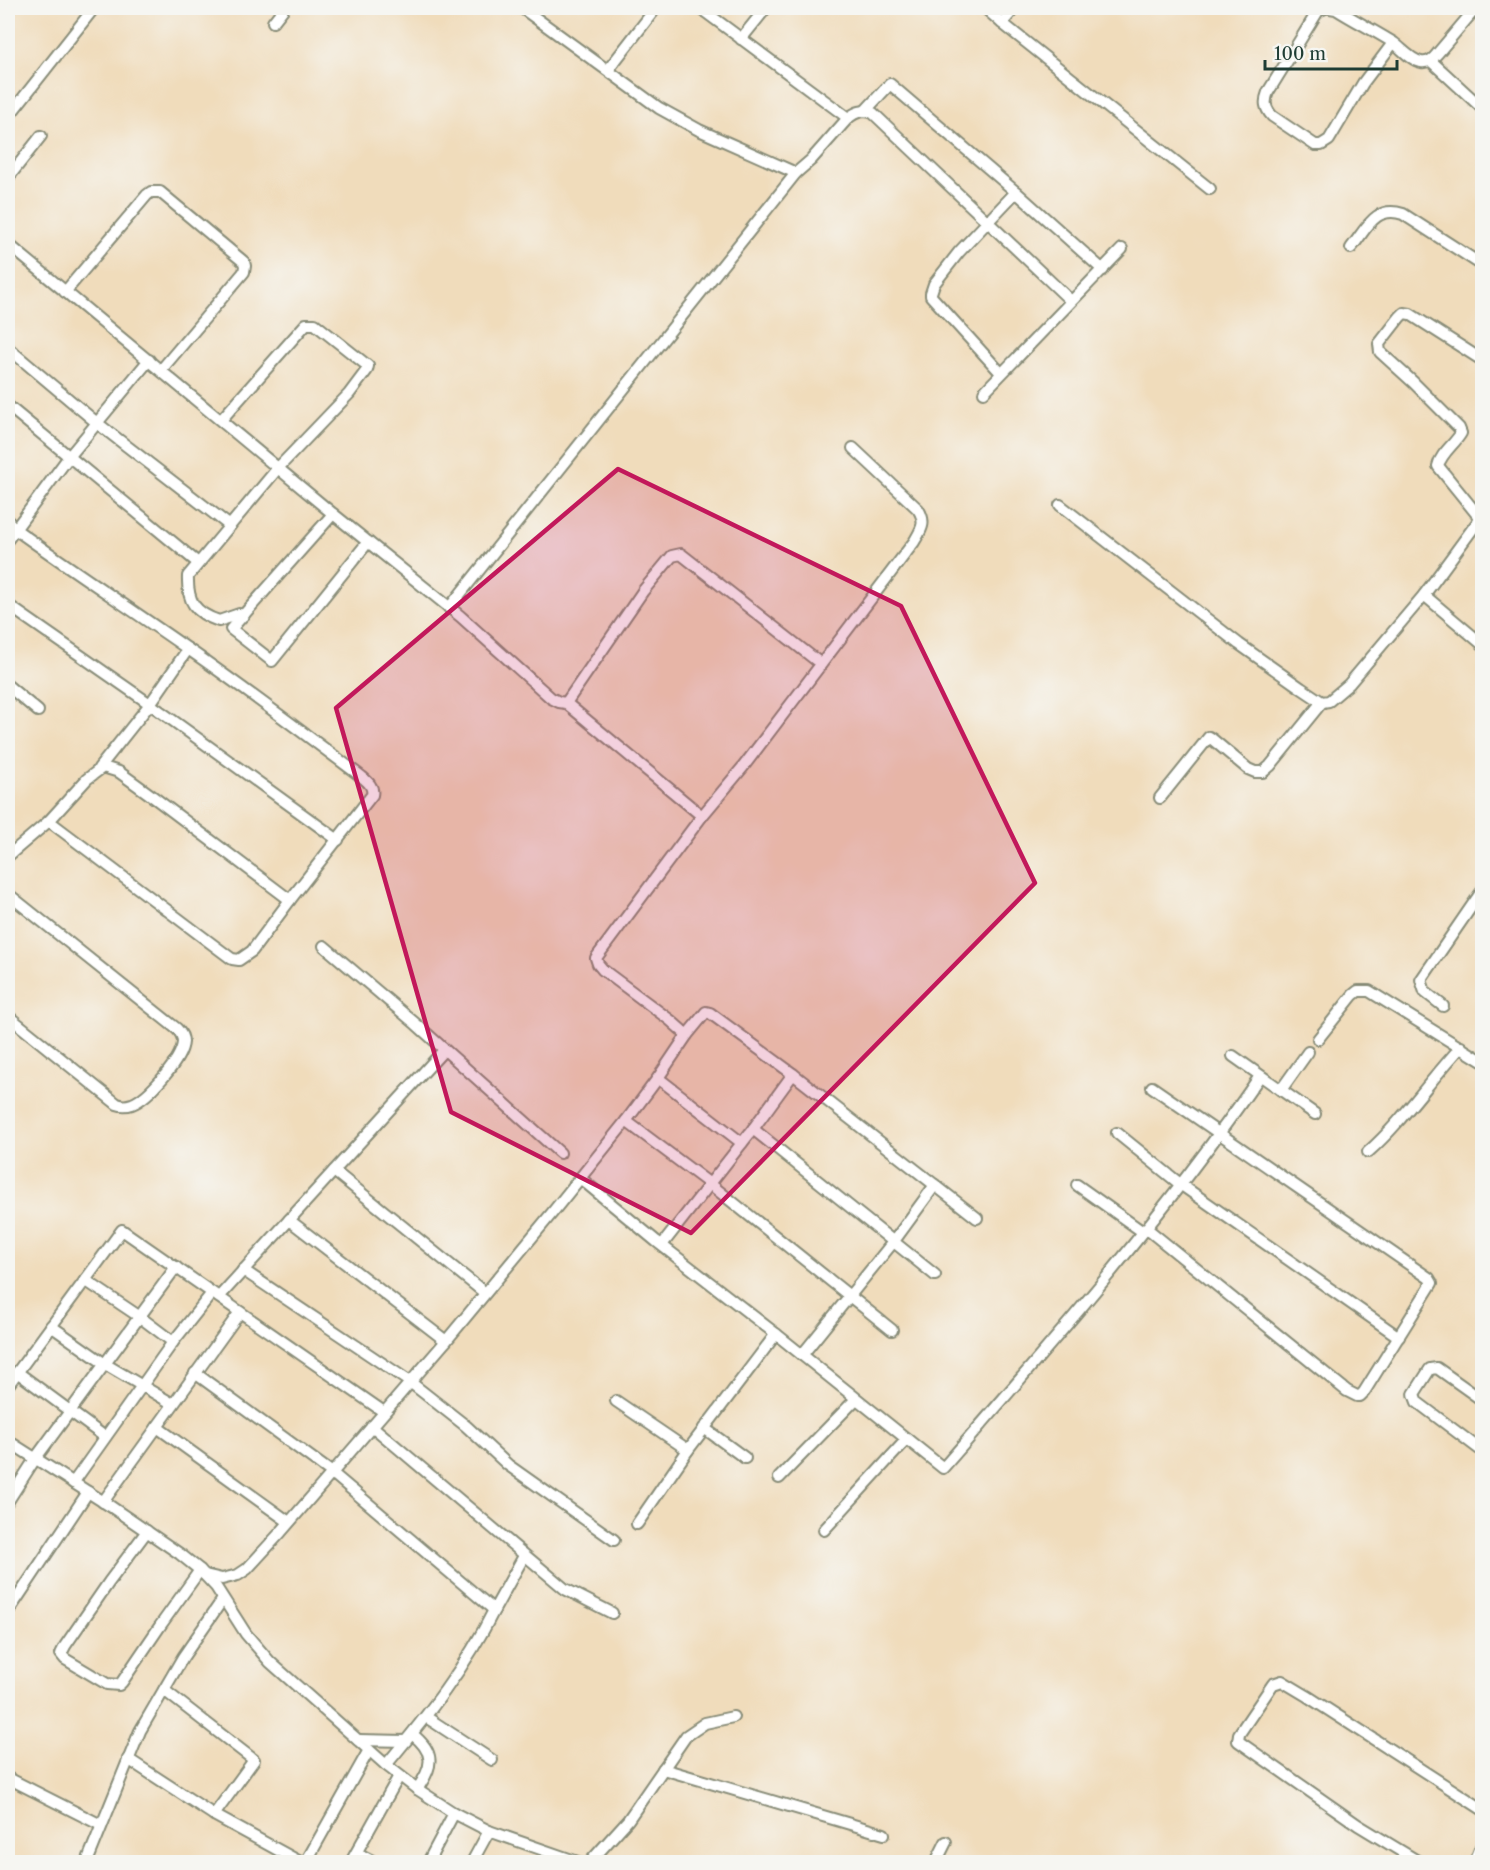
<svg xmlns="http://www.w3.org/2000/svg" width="1490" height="1870" font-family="'Libre Caslon Text',serif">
<rect width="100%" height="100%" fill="#f6f6f2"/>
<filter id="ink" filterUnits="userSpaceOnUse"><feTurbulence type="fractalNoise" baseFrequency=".0167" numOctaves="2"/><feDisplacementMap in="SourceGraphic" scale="12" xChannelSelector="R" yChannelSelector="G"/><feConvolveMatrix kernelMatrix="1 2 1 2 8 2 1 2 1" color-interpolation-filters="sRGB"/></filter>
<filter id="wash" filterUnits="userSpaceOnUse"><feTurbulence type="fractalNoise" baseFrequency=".008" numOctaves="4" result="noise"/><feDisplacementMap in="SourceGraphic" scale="24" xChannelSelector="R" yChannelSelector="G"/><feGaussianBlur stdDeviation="1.35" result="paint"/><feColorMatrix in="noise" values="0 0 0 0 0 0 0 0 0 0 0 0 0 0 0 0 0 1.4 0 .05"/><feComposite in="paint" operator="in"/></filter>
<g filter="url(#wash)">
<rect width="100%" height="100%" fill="#f0dcbb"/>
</g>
<g filter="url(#ink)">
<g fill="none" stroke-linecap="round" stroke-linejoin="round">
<defs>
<g id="minor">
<path d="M 522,8 L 659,108 L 699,130 L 796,173"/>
<path d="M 700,8 L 848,118"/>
<path d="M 985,8 L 1002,23 L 1210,189"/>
<path d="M 1325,8 L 1318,11 L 1268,92 C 1264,102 1265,108 1272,116 L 1315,145 L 1321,145 L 1329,140 L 1363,83 L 1393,43"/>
<path d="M 1330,8 L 1336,9 C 1355,21 1375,31 1394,43 C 1402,49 1411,60 1421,62 C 1429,63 1433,59 1437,54 L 1476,8"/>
<path d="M 273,22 L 284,8"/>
<path d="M 1002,23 L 1015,8"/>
<path d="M 741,39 L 766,8"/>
<path d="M 1431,61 L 1482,108"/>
<path d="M 608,70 L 656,8"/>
<path d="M 865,111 L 890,84 L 1016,192 L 1103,270"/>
<path d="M 12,112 L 94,8"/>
<path d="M 8,178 L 41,136"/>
<path d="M 8,244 L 332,513 L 460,616 L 551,698 L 559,702 L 566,703 L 702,816"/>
<path d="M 1351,248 C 1367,228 1375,205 1403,214 L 1482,265"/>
<path d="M 65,292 L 147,195 L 151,192 L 160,192 L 244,262 L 245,266 L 244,272 L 161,370"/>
<path d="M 8,348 L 97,423 L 230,526"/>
<path d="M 1001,373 L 931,296 L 931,293 L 934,284 L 959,252 L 1016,192"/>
<path d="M 984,392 L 1122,249"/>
<path d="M 8,406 L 198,563"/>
<path d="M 221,420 L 306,324 L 315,324 L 368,366 L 367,370 L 349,394 L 278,468 L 188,576 C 187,602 195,613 219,621 L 239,614 L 244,615"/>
<path d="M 1060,505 L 1239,644 L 1301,688 L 1322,702 L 1329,701 L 1349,684 L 1424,595 L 1482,516"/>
<path d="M 333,514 L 231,629 L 272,661 L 368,542"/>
<path d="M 1480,518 L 1438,466 C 1441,453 1455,444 1461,433 L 1459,428 L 1413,382 L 1380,352 L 1379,344 L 1400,317 L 1404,313 L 1410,314 L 1482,360"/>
<path d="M 8,521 L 15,529 C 72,570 131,609 188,649 C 247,690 305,734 362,777 C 368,782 374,787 372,795 L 290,900 L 252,951 L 239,960 L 232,959 L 212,944 L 49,821"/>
<path d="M 8,539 L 68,458 L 149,360"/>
<path d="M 1424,595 L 1482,644"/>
<path d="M 8,605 L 150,704 L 338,840"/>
<path d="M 449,608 L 796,173 L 811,160 L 848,118 C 856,112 863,109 873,113 L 1071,301"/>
<path d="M 8,686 L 38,711"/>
<path d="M 566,703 L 643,591 L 672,556 L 681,554 L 821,664"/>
<path d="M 99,768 L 150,704 L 188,649"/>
<path d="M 1160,798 L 1209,737 L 1212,739 L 1248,769 L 1255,772 L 1263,772 L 1270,766 L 1322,702"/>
<path d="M 8,856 L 49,821 L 87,779 L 103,767 L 119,772 L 148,793 L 290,900"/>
<path d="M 8,894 L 177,1029 C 181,1033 183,1036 183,1042 C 182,1060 148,1098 132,1104 C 126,1106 123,1106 117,1104 L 8,1016"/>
<path d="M 324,946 L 416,1024 L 560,1153"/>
<path d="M 1443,1006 L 1425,992 L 1421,980 L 1482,891"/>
<path d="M 687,1035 L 670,1020 L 603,970 L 598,964 L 596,958 L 702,816 L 743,767 L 914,542 C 921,530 927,523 918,509 L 853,448"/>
<path d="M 1318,1039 L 1353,995 L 1358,991 L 1369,991 L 1482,1061"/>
<path d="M 1233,1056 L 1315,1114"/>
<path d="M 658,1078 L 742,1143"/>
<path d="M 1281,1090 L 1308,1052"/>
<path d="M 626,1121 L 710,1184 L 892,1330"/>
<path d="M 753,1129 L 935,1275"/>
<path d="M 1117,1133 L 1180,1184 L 1399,1337"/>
<path d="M 1368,1152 C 1403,1121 1429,1081 1461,1047"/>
<path d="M 334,1171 L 485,1293"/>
<path d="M 580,1178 L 656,1241 L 776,1334"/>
<path d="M 1077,1185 L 1143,1232"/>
<path d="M 289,1220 L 446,1341"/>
<path d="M 1146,1228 L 1347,1391 L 1357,1396 L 1360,1396 L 1364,1392 L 1432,1283 L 1429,1278 L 1152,1087"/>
<path d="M 662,1245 L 753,1129 L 793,1074"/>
<path d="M 243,1270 L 410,1382 L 466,1426 L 508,1465 L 614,1540"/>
<path d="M 85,1280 L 140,1317 L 173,1342"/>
<path d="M 219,1297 L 444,1050"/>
<path d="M 51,1326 L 105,1364 L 173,1404"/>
<path d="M 802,1355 L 894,1241 L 935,1185"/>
<path d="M 17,1372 L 105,1437"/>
<path d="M 195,1373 L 331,1472 L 494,1610 L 524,1556"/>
<path d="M 8,1385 L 122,1230 L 384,1412"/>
<path d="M 1482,1400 L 1437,1368 L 1430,1369 L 1414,1394 L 1417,1402 L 1482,1451"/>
<path d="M 616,1401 L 688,1450"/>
<path d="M 372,1426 L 565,1589 L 612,1613"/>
<path d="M 157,1427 L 289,1522"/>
<path d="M 704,1428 L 745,1458"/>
<path d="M 8,1441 L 110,1506 L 180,1554 L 200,1570 L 216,1587 L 246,1634 L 270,1662 L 386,1765 L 417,1789 L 454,1813 L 489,1831 L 578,1862"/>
<path d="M 779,1478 L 856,1399"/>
<path d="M 73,1483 L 173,1342 L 212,1293"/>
<path d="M 8,1501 L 35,1459 L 176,1267"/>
<path d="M 103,1502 L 240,1312"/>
<path d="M 637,1524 L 688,1450 L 776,1334 L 943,1468 C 1054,1341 1165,1214 1260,1076"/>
<path d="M 824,1530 L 907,1439"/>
<path d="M 147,1531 L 109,1582 L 65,1646 L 61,1654 L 65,1659 L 107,1684 L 119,1685 L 122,1682 L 160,1626 L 200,1570"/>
<path d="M 205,1575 L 222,1579 L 238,1575 L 247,1569 L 281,1532 L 446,1341 L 552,1213 L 626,1121 L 658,1078 L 687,1035 L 706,1012 L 710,1013 L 793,1074 L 977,1218"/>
<path d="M 8,1612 L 88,1492"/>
<path d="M 164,1690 L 254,1760 L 214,1815"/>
<path d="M 426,1717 L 492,1760"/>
<path d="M 412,1734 C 435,1752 434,1766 417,1789"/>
<path d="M 358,1740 L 406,1741"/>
<path d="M 128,1759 L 214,1815 L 300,1862"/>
<path d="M 386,1765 C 427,1716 466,1667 494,1610"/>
<path d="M 663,1769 L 884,1834"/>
<path d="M 8,1778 L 101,1825"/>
<path d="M 357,1853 L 374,1862"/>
<path d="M 87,1862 L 140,1731 L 183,1657 L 223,1599"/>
<path d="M 306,1862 L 369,1750"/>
<path d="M 351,1862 L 399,1776"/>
<path d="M 428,1862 L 454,1813"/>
<path d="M 472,1862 L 489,1831"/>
<path d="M 590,1862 L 628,1820 L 686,1736 L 705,1723 L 733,1717"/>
<path d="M 936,1862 L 946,1842"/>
<path d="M 1419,1862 L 1358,1825 L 1238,1741 L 1239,1734 L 1273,1684 L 1282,1681 L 1307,1696 L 1482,1809"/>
</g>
<path id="major" d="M 1476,1862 L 1482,1847"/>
</defs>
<use href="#minor" stroke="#888c78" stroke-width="14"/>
<use href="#major" stroke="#888c78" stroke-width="16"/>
<use href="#minor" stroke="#fff" stroke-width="10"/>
<use href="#major" stroke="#fff" stroke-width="14"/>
</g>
</g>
<path fill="#c2185b" fill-opacity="0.2" stroke="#c2185b" stroke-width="4.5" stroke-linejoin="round" d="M 618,469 L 901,606 L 1035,883 L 691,1233 L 451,1112 L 336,708 Z"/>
<rect width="1490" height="1870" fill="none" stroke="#f6f6f2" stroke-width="30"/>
<path d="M1265 60v9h132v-9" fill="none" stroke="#1f3d34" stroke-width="3"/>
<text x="1274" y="60" font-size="18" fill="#1f3d34" stroke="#f6f6f2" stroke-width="4.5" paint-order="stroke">100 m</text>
</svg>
